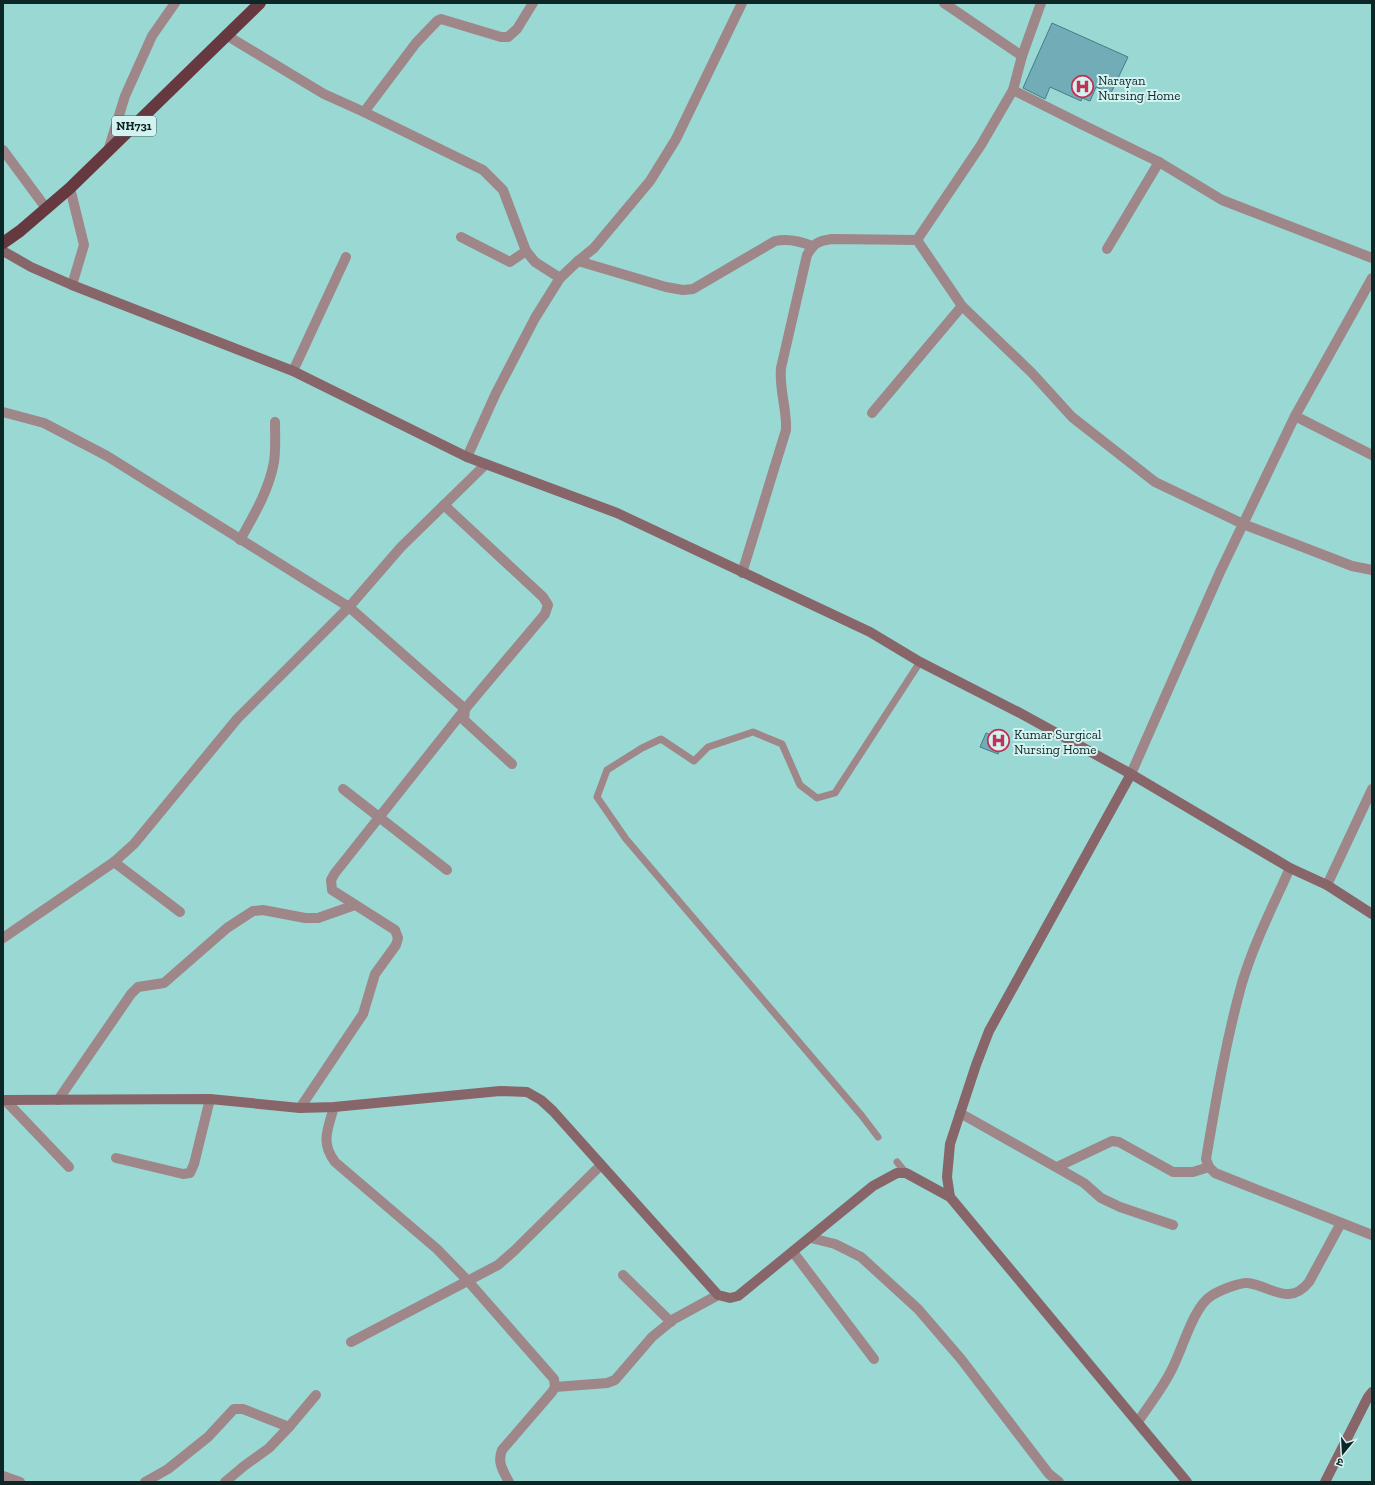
<svg xmlns="http://www.w3.org/2000/svg" width="1375" height="1485" font-family="'Zilla Slab','Noto Sans Devanagari',serif">
<rect width="100%" height="100%" fill="#9ad8d4"/>
<g fill="#71acb7" stroke="#437d88">
<path d="M 1052,23 L 1128,57 L 1111,93 L 1096,87 L 1090,101 L 1082,98 L 1081,101 L 1050,87 L 1045,99 L 1023,88 Z"/>
<path d="M 986,733 L 1004,740 L 998,754 L 980,747 Z"/>
</g>
<g fill="none" stroke-linecap="round" stroke-linejoin="round">
<g stroke="#9e8689" stroke-width="7">
<path d="M 878,1137 L 862,1116 L 626,839 L 597,797 L 607,770 L 642,748 L 661,739 L 694,761 L 708,747 L 753,732 L 782,744 L 800,785 L 817,798 L 835,793 L 920,662"/>
<path d="M 897,1162 L 906,1173"/>
</g>
<g stroke="#9e8689" stroke-width="10">
<path d="M 944,3 L 1022,56"/>
<path d="M 226,35 L 324,94 L 364,112 L 483,170 L 503,190 L 526,251 L 535,262 L 560,278"/>
<path d="M 1013,90 L 1081,124 L 1159,162 L 1222,200 L 1372,258"/>
<path d="M 364,112 L 416,43 L 437,21 L 441,19 L 501,37 L 508,37 L 517,29 L 533,3"/>
<path d="M 3,150 L 46,208"/>
<path d="M 108,151 L 125,96 L 152,36 L 175,3"/>
<path d="M 70,188 L 84,245 L 72,285"/>
<path d="M 461,237 L 510,262 L 526,251"/>
<path d="M 917,240 L 981,145 L 1013,90 L 1022,56 L 1041,3"/>
<path d="M 1107,249 L 1159,162"/>
<path d="M 578,261 L 666,287 L 683,290 L 693,289 L 775,241 C 788,238 800,241 812,246"/>
<path d="M 293,371 L 346,257"/>
<path d="M 3,412 L 44,423 L 107,456 L 349,607 L 465,709 L 464,720 L 512,764"/>
<path d="M 872,413 L 962,306"/>
<path d="M 1295,416 L 1372,455"/>
<path d="M 467,457 L 496,393 L 535,318 L 560,278 L 578,261 L 594,248 L 650,181 L 676,139 L 742,3"/>
<path d="M 240,540 C 254,515 269,490 274,462 C 276,449 275,435 275,422"/>
<path d="M 742,573 L 786,430 C 787,408 779,390 781,368 L 807,255 C 814,243 818,241 832,239 L 917,240 L 962,306 L 1032,373 L 1072,417 L 1155,482 L 1243,524 L 1352,566 L 1372,570"/>
<path d="M 1131,774 L 1220,572 L 1295,416 L 1372,278"/>
<path d="M 343,789 L 447,870"/>
<path d="M 114,862 L 180,912"/>
<path d="M 1290,868 C 1273,906 1254,943 1242,983 C 1226,1040 1216,1100 1206,1159 L 1209,1167 L 1215,1173 L 1372,1235"/>
<path d="M 1327,885 L 1372,789"/>
<path d="M 3,938 L 114,862 L 134,844 L 237,719 L 349,607 L 401,547 L 486,464"/>
<path d="M 5,1100 L 69,1167"/>
<path d="M 58,1100 L 131,994 L 138,987 L 164,983 L 227,928 L 253,911 L 263,910 L 305,918 L 318,918 L 355,905"/>
<path d="M 334,1107 C 328,1129 320,1142 335,1162 L 437,1249 L 468,1281 L 554,1379 L 555,1387 L 552,1392 L 502,1450 C 497,1462 503,1471 509,1482"/>
<path d="M 300,1108 L 363,1014 L 375,974 L 396,945 L 398,938 L 395,930 L 332,890 L 331,880 L 335,873 L 465,709 L 545,614 L 548,605 L 543,597 L 444,505"/>
<path d="M 960,1113 L 1084,1183 L 1101,1198 L 1120,1207 L 1173,1225"/>
<path d="M 116,1158 L 183,1174 L 190,1173 L 194,1164 L 210,1099"/>
<path d="M 1057,1167 L 1112,1141 L 1119,1142 L 1173,1172 L 1193,1172 L 1209,1167"/>
<path d="M 811,1238 L 835,1244 L 861,1257 L 918,1309 L 961,1359 L 1049,1474 L 1059,1482"/>
<path d="M 793,1252 L 874,1359"/>
<path d="M 623,1275 L 671,1322"/>
<path d="M 351,1342 L 498,1265 L 514,1251 L 601,1165"/>
<path d="M 555,1387 L 607,1383 L 615,1380 L 652,1337 L 674,1319 L 718,1295"/>
<path d="M 1138,1422 C 1149,1405 1162,1389 1171,1371 C 1182,1351 1193,1307 1211,1296 C 1218,1291 1240,1282 1248,1283 C 1271,1286 1289,1307 1309,1282 L 1341,1223"/>
<path d="M 3,1476 L 20,1482"/>
<path d="M 145,1482 L 168,1469 L 208,1437 L 234,1409 L 243,1409 L 289,1427"/>
<path d="M 225,1482 L 244,1466 L 269,1448 L 289,1427 L 316,1395"/>
</g>
<g stroke="#876569" stroke-width="10">
<path d="M 3,251 L 31,267 L 72,285 L 293,371 L 467,457 L 617,513 L 870,632 L 920,662 L 1018,712 L 1131,774 L 1290,868 L 1327,885 L 1372,914"/>
<path d="M 1131,774 L 989,1031 L 976,1065 L 950,1144 L 947,1177 L 950,1197 L 1187,1482"/>
<path d="M 3,1100 L 210,1099 L 300,1108 L 334,1107 L 500,1091 L 527,1092 L 541,1100 L 553,1111 L 718,1295 L 730,1298 L 738,1296 L 873,1186 L 897,1173 L 906,1173 L 950,1197"/>
<path d="M 1325,1482 L 1368,1397 L 1372,1392"/>
</g>
<path stroke="#663940" stroke-width="12" d="M 3,243 L 20,231 L 70,188 L 260,3"/>
</g>
<defs>
<symbol id="hospital-ring" viewBox="-11 -11 22 22"><circle r="9.5" fill="#d4f3f0" stroke="#c23256" stroke-width="1.5"/><path d="M-5-5h3v3.5h4V-5h3V5h-3V1.5h-4V5h-3Z" fill="#c23256"/></symbol>
</defs>
<g fill-rule="evenodd">
<use href="#hospital-ring" x="1070" y="74" width="25" height="25"/>
<use href="#hospital-ring" x="986" y="728" width="25" height="25"/>
</g>
<g text-anchor="middle" dominant-baseline="central" stroke-width="4" stroke-linejoin="round" paint-order="stroke">
<rect fill="#d4f3f0" stroke="#496463" stroke-width="1" x="112" y="116" width="44" height="20" rx="3"/>
<g font-size="12" font-weight="bold" fill="#0d2726">
<text x="134" y="126">NH731</text>
</g>
<g font-size="13" fill="#0d2726" stroke="#d4f3f0" text-anchor="start">
<text x="1098" y="80">Narayan<tspan x="1098" dy="15">Nursing Home</tspan></text>
<text x="1014" y="734">Kumar Surgical<tspan x="1014" dy="15">Nursing Home</tspan></text>
</g>
</g>
<rect width="1375" height="1485" fill="none" stroke="#0d2726" stroke-width="8"/>
<g transform="translate(1343 1453) rotate(198)" stroke="#d4f3f0" stroke-width="3" paint-order="stroke">
<path d="M0-3L7 15L0 10L-7 15Z" fill="#0d2726"/>
<text y="-6" font-size="11" font-weight="bold" text-anchor="middle" fill="#0d2726">उ</text>
</g>
</svg>
